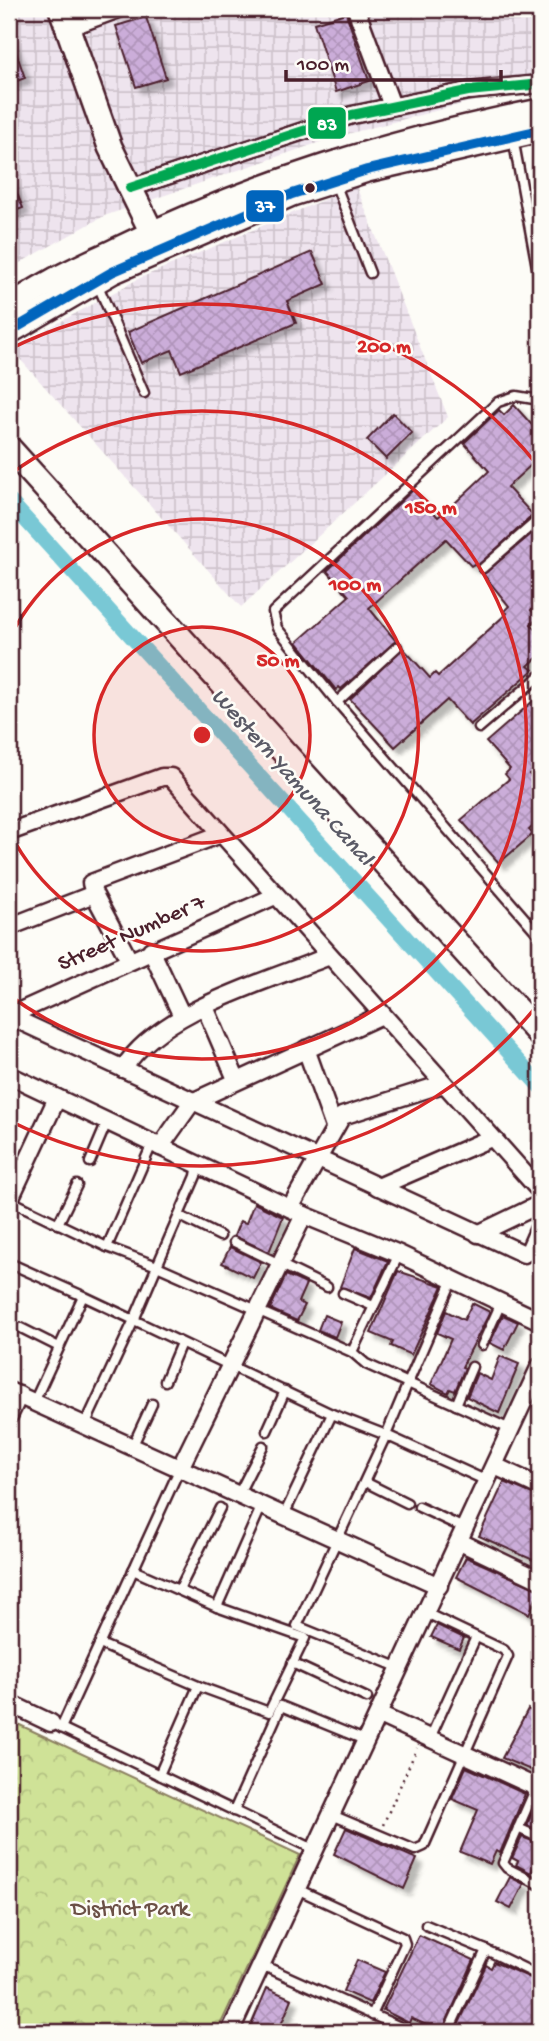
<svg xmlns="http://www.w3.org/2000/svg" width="549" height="2041" font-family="'Gochi Hand',sans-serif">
<defs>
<pattern id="industrial-grid" width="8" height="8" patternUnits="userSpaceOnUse" patternTransform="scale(1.75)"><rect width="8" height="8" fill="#eee4ee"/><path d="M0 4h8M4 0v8" fill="none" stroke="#cec3cc"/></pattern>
<pattern id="forest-crowns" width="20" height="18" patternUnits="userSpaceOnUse" patternTransform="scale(1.75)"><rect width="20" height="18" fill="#cfe297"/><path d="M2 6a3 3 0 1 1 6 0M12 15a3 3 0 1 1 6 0" fill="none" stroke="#b3c182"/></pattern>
<pattern id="building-cross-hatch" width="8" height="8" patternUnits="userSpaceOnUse" patternTransform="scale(1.75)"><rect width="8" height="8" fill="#cbadd9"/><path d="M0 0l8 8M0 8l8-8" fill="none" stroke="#b094ba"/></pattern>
<filter id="shadow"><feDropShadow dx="6" dy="6" stdDeviation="2" flood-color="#0004"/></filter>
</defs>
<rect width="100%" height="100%" fill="#fdfcf7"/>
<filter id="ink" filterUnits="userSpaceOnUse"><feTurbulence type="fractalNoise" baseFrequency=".0143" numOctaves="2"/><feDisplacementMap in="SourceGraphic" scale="14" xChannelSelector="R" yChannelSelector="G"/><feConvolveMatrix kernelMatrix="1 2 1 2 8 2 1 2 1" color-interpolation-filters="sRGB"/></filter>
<g filter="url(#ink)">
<g fill="url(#industrial-grid)">
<path d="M 9,9 L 540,9 L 540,89 L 492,96 L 332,138 L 104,216 L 9,269 Z"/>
<path d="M 356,186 L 448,417 L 241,607 L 11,349 L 140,278 Z"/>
</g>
<path fill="url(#forest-crowns)" stroke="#8c8061" stroke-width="2" d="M 9,1720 L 300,1855 L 217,2032 L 9,2032 Z"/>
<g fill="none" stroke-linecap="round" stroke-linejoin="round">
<path stroke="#79c8d5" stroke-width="16" d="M 9,501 L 540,1086"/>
</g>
<g fill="url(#building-cross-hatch)" stroke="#4a1f2b" stroke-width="2" filter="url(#shadow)">
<path d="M 346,13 L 369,81 L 336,92 L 314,23 Z"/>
<path d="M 146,17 L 166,78 L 136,87 L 116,26 Z"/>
<path d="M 10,35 L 25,78 L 9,84 L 9,36 Z"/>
<path d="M 9,174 L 23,208 L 9,213 Z"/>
<path d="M 312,252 L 326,284 L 287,301 L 296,323 L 181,372 L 172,350 L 141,363 L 128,332 Z"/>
<path d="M 514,405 L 540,434 L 540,444 L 534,450 L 540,457 L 507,487 L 533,515 L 477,567 L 474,564 L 471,566 L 446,539 L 428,555 L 369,608 L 396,641 L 341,689 L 339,687 L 336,690 L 297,642 L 349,596 L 327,571 L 413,490 L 438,517 L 456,502 L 489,471 L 464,443 L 499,410 L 504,415 Z"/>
<path d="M 393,413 L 412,433 L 386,459 L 367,440 Z"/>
<path d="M 540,527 L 540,602 L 531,610 L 538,618 L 531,624 L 540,634 L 540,655 L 528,666 L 533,670 L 470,725 L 447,700 L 395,747 L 350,699 L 403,648 L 430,678 L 435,673 L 438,676 L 507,613 L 504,611 L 509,606 L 483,574 Z"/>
<path d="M 540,695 L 540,765 L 529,774 L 537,783 L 532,788 L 540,798 L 540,820 L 529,830 L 533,834 L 499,863 L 461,820 L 509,779 L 505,774 L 510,769 L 486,742 Z"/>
<path d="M 254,1203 L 283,1217 L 269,1252 L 234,1236 L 240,1221 L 246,1223 Z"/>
<path d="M 230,1247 L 261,1262 L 253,1278 L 222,1263 Z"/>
<path d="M 355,1248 L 388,1261 L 371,1298 L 340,1287 Z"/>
<path d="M 398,1271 L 443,1286 L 411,1355 L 391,1346 L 393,1342 L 371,1333 Z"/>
<path d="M 286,1275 L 306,1284 L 298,1302 L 305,1305 L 297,1321 L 270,1309 Z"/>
<path d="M 472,1303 L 490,1312 L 462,1367 L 465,1368 L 455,1391 L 450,1389 L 448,1393 L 431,1384 L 451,1339 L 437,1333 L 446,1311 L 464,1320 Z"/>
<path d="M 324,1315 L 341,1322 L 335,1337 L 318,1330 Z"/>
<path d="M 503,1315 L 518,1322 L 504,1350 L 490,1343 Z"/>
<path d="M 500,1356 L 519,1364 L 499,1413 L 467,1397 L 477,1373 L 491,1380 Z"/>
<path d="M 504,1482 L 540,1497 L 540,1563 L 479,1536 Z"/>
<path d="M 466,1557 L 540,1590 L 529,1614 L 456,1577 Z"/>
<path d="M 437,1625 L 464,1638 L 459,1649 L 431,1637 Z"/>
<path d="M 528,1709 L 540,1716 L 540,1753 L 533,1771 L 502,1758 Z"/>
<path d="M 466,1767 L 525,1794 L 500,1853 L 496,1851 L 490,1864 L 460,1852 L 478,1810 L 452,1799 Z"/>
<path d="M 537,1801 L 540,1802 L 540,1831 L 527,1825 Z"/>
<path d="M 346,1828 L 417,1859 L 404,1889 L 334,1854 Z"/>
<path d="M 522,1837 L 540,1844 L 540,1871 L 533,1868 L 531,1873 L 516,1865 L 518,1861 L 512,1858 Z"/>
<path d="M 510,1877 L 524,1884 L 511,1909 L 497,1902 Z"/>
<path d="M 419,1935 L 474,1960 L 442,2032 L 411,2018 L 409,2023 L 383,2010 Z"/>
<path d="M 357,1960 L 385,1972 L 370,2003 L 343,1991 Z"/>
<path d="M 494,1962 L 540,1982 L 540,2012 L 531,2032 L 455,2032 L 486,1965 L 491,1968 Z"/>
<path d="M 267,1988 L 292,1999 L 278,2032 L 248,2032 Z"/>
</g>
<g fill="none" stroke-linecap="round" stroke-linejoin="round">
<defs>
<g id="lane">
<path d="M 513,138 L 540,283"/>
<path d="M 335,183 L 370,273"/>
<path d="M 97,283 L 144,393"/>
<path d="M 540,400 L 516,396 L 498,402 L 273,612 L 277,628 L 337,702 L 540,936"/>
<path d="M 483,568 L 540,518"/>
<path d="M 337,702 L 397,647"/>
<path d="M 479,728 L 540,676"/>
<path d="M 90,1162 L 107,1122"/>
<path d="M 198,1164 L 196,1176 L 157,1266 L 352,1352 L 399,1254"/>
<path d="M 9,1200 L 107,1247 L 152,1144"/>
<path d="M 180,1216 L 220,1236"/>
<path d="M 58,1224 L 77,1185"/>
<path d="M 234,1242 L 327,1287"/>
<path d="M 9,1263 L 83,1296 L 34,1402"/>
<path d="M 453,1279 L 408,1383 L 512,1430"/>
<path d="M 343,1293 L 373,1306"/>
<path d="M 83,1296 L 134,1320 L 157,1266 L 107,1247"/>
<path d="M 21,1328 L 59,1347"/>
<path d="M 482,1345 L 501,1303"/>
<path d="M 165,1381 L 181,1343"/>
<path d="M 456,1405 L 472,1367"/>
<path d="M 332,1414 L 386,1435 L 408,1383 L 366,1364 L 352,1352"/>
<path d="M 85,1425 L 134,1320 L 332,1414 L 284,1515"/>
<path d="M 267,1431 L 285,1391"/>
<path d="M 132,1447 L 152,1404"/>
<path d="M 365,1482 L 407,1503"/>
<path d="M 238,1495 L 263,1446"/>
<path d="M 419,1507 L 466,1529"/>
<path d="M 133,1570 L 217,1607 L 262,1505"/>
<path d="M 179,1590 L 220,1508"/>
<path d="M 100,1644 L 198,1686 L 159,1775"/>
<path d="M 292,1663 L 367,1698"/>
<path d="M 400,1668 L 297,1626 L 386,1435 L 487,1481"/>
<path d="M 198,1686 L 269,1712 L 305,1638 L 217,1607"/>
<path d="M 51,1723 L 316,1850"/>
<path d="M 61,1728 L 180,1468"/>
<path d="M 430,1738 L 476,1637"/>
<path d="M 540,1778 L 503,1863 L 507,1868 L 540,1885"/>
<path d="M 234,1811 L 281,1706 L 367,1741"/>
<path d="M 332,1815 L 415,1850 L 424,1846 L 508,1656 L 504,1650 L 426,1613"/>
<path d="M 518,1828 L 540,1838"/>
<path d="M 297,1889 L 403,1938 L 405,1944 L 372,2015"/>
<path d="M 426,1925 L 486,1950"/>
<path d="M 262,1965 L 411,2032"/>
<path d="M 448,2032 L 486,1950 L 540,1976"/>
</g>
<g id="street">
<path d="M 356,9 L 392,106"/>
<path d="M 538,9 L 540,16"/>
<path d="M 67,28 L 119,9"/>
<path d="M 130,188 L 352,115 L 468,91 L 540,84"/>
<path d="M 9,832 L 162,777 L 171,777 L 540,1191"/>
<path d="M 9,927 L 94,894"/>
<path d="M 151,950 L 182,1016"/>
<path d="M 129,960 L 94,894 L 91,883 L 221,834"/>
<path d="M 205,1007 L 236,1079"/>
<path d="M 9,1016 L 524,1254 L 529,1251 L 540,1226"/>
<path d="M 9,1016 L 275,896"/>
<path d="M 306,1049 L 334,1127"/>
<path d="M 123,1069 C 160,1010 266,982 329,956"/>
<path d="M 9,1075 L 304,1215 L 399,1254 L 540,1321"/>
<path d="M 160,1147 L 192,1102 L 382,1015"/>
<path d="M 378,1187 L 491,1138"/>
<path d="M 9,1201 L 57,1098"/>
<path d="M 290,1208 L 342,1116 L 443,1084"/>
<path d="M 478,1234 L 540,1204"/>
<path d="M 9,1391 L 439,1586"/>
<path d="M 9,1416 L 19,1395"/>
<path d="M 495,1466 L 540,1487"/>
<path d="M 180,1468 L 304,1215"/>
<path d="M 460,1542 L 540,1580"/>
<path d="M 9,1703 L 51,1723"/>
<path d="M 379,1715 L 540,1789"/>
<path d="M 230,2032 L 540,1366"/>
</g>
<g id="secondary">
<path d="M 61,9 L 110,147 L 158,245"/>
<path d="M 9,308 C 41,284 81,267 116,250 C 254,183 391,141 540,111"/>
<path d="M 9,332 L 112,272 L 292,194 L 367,170 L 540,130"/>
<path d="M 9,448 L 540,1035"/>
</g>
</defs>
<use href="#lane" stroke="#4a1f2b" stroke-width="13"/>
<use href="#street" stroke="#4a1f2b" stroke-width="21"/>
<use href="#secondary" stroke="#4a1f2b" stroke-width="28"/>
<path stroke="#4a1f2b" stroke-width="2.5" stroke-dasharray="2 5" stroke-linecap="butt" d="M 383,1825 L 417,1748"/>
<use href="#lane" stroke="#fdfcf7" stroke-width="8"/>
<use href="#street" stroke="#fdfcf7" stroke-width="16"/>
<use href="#secondary" stroke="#fdfcf7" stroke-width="23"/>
<defs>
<path id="bus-1" d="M 130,188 L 352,115 L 468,91 L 531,85"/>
<path id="bus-2" d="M 9,332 L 112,272 L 292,194 L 367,170 L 540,130"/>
</defs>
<use href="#bus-1" stroke="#fdfcf7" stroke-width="16"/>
<use href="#bus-2" stroke="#fdfcf7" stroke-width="16"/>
<use href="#bus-1" stroke="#00a651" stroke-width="10"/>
<use href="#bus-2" stroke="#0065bd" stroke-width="10"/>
</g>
</g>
<circle cx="202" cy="735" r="108" fill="#d62828" fill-opacity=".12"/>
<g fill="none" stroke="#d62828" stroke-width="3.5">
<circle cx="202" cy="735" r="108"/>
<path d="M10 637A216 216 0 1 1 10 833"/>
<path d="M9 475A324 324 0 1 1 9 995"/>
<path d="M539 1003A431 431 0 0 1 10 1121M10 349A431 431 0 0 1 539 467"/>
</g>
<circle fill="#4a1f2b" stroke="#fdfcf7" stroke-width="2.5" cx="310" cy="188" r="6"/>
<g text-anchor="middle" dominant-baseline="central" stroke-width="5" stroke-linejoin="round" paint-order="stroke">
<g font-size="23" fill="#4a1f2b" stroke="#fdfcf7">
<text transform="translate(132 934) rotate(-24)">Street Number 7</text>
</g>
<g font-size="23" fill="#6b5046" stroke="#fdfcf7">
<text x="130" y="1910">District Park</text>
</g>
<g font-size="24" font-style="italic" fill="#5a5a66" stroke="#fdfcf7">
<text transform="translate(291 778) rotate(48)">Western Yamuna Canal</text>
</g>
</g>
<circle cx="202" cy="735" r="10" fill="#d62828" stroke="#fdfcf7" stroke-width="3.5"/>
<g font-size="21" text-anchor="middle" font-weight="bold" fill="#d62828" stroke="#fdfcf7" stroke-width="5" stroke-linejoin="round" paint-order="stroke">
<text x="384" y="352">200 m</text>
<text x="431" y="513">150 m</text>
<text x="355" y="590">100 m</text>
<text x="278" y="666">50 m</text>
</g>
<g stroke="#fdfcf7" stroke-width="2.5">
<rect x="307" y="106" width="40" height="34" rx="7" fill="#00a651"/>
<rect x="245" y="189" width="40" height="34" rx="7" fill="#0065bd"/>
</g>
<g font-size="19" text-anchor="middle" font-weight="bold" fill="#fff">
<text x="327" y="130">83</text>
<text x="265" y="212">37</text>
</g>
<rect width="549" height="2041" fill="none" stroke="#fdfcf7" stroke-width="35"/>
<rect x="18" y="18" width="514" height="2006" fill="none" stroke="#4a1f2b" stroke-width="2.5" filter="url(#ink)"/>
<path d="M286 70v10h215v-10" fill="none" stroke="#4a1f2b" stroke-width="3.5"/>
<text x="297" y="70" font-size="21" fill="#4a1f2b" stroke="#fdfcf7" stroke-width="5" paint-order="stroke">100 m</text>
</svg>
